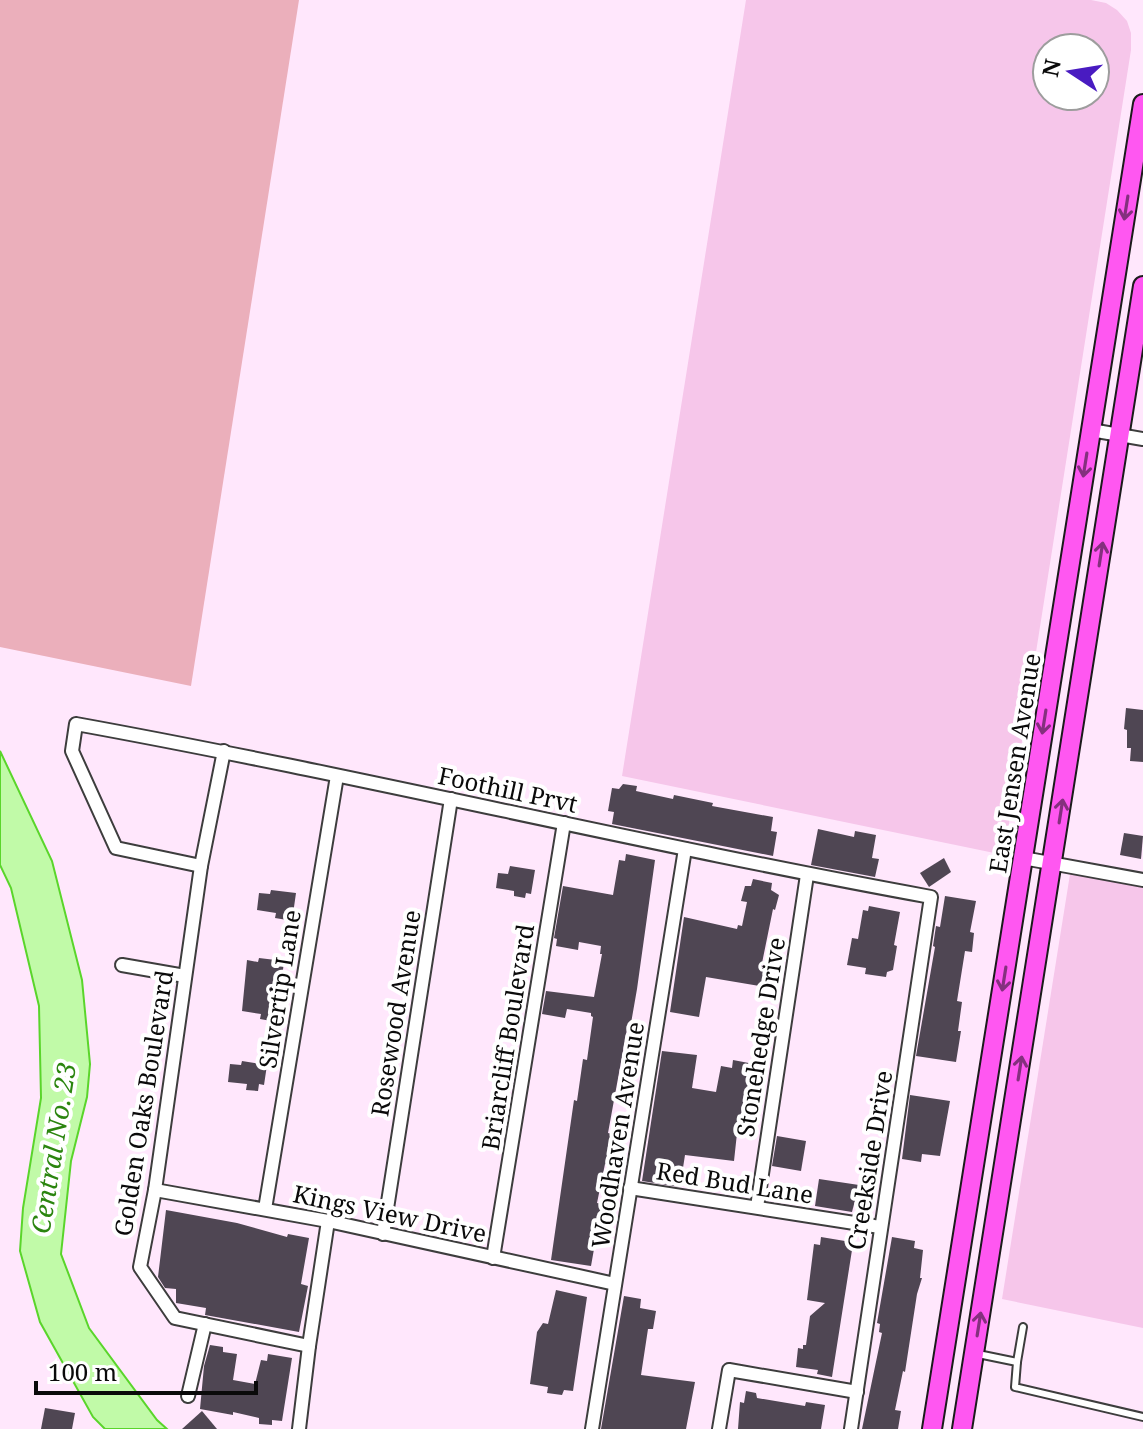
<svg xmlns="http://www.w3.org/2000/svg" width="1143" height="1429" font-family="'Noto Serif',serif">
<rect width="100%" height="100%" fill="#ffe7fc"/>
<g fill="#f6c6ea" fill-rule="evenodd">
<path d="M 746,0 L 1091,0 L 1106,3 L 1117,10 L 1127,21 L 1131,33 L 1131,50 L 1004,855 L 622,776 ZM 1095,48 L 1095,96 L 1047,96 L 1047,48 Z"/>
<path d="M 1071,868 L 1143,882 L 1143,1328 L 1002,1299 Z"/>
</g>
<path fill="#ebafbb" d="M 0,0 L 299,0 L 191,686 L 0,647 Z"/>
<path fill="#c1faa8" stroke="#5ad52b" stroke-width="2" d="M 0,751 L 52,861 L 82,980 L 90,1064 L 87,1097 L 71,1161 L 61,1254 L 89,1328 L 157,1420 L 167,1429 L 105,1429 L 93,1417 L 40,1322 L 20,1251 L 23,1208 L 41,1098 L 39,1006 L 11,888 L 0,865 Z"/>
<g fill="#4f4653">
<path d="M 1126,708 L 1143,710 L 1143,762 L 1130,761 L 1131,748 L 1127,748 L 1127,730 L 1124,729 Z"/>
<path d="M 623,784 L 637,786 L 636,791 L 673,799 L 674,795 L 713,803 L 712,806 L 773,817 L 771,831 L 777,832 L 773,856 L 612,824 L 614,812 L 608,811 L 612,788 L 619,789 Z"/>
<path d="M 818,829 L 854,837 L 855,831 L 876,835 L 872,858 L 879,859 L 875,877 L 811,865 Z"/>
<path d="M 1124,833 L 1143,836 L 1141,859 L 1120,855 Z"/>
<path d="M 626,854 L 655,860 L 637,989 L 630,1029 L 627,1029 L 608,1133 L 612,1134 L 608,1165 L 605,1164 L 597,1203 L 602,1204 L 591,1266 L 551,1260 L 574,1100 L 577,1101 L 583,1059 L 587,1060 L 593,1017 L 591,1016 L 591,1013 L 567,1009 L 565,1018 L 542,1014 L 546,991 L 594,997 L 602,954 L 600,954 L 601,946 L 579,942 L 578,950 L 556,946 L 557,939 L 554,938 L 563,886 L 613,895 L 619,860 L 625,861 Z"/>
<path d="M 944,858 L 951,872 L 929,887 L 920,873 Z"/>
<path d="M 510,866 L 535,870 L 531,894 L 526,893 L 525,898 L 514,896 L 514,891 L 496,888 L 498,873 L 508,874 Z"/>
<path d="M 753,879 L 772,883 L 771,890 L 779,895 L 775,910 L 773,909 L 761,968 L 767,968 L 765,987 L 706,977 L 699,1017 L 670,1012 L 684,917 L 737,929 L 738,925 L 742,926 L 747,902 L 741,901 L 745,886 L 751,886 Z"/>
<path d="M 271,890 L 296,893 L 293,914 L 288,913 L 287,920 L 275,918 L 276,913 L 257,910 L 259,893 L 270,894 Z"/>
<path d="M 945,896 L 976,901 L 970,932 L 974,933 L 972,952 L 965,951 L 957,1001 L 962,1002 L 958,1031 L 961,1031 L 956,1062 L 916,1056 L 935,947 L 933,946 L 936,926 L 940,927 Z"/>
<path d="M 869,906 L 900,912 L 894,945 L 897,946 L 893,970 L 887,972 L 886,977 L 865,974 L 866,968 L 847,965 L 852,938 L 858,939 L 863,910 L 868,911 Z"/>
<path d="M 259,958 L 284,961 L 278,1014 L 272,1014 L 271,1021 L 260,1019 L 261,1014 L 242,1011 L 247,960 L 258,962 Z"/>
<path d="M 662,1051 L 697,1055 L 692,1088 L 716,1092 L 721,1066 L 732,1068 L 733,1060 L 754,1064 L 745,1125 L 738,1124 L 734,1161 L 685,1155 L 680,1187 L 642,1181 Z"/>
<path d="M 242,1061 L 267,1065 L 264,1085 L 259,1084 L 258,1091 L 246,1090 L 247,1084 L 228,1082 L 230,1064 L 241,1065 Z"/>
<path d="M 910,1095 L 950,1101 L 940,1156 L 922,1154 L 921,1162 L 902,1159 Z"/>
<path d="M 777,1136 L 806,1141 L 801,1171 L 772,1166 Z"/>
<path d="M 819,1179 L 859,1185 L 852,1212 L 815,1206 Z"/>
<path d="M 166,1210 L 237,1223 L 287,1237 L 288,1234 L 309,1238 L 301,1284 L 308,1286 L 299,1332 L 205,1315 L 206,1308 L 176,1303 L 176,1289 L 165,1288 L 158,1277 Z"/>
<path d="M 821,1237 L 851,1242 L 849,1248 L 852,1250 L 832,1377 L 817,1374 L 818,1370 L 796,1367 L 798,1348 L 803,1349 L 803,1345 L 806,1345 L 810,1316 L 825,1303 L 807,1300 L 814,1244 L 820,1245 Z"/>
<path d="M 892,1237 L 915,1241 L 914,1248 L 923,1250 L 920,1278 L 922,1278 L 917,1294 L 905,1372 L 903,1371 L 895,1410 L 901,1411 L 898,1429 L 862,1429 L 882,1333 L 879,1332 L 880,1324 L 877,1323 Z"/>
<path d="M 556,1290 L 587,1297 L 573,1391 L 564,1390 L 562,1395 L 547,1393 L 548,1387 L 530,1384 L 537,1332 L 543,1323 L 548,1324 Z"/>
<path d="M 624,1296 L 641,1299 L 640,1308 L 656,1311 L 653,1329 L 648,1329 L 641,1375 L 695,1382 L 686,1429 L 601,1429 Z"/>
<path d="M 210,1345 L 223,1347 L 223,1352 L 237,1354 L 233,1380 L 255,1384 L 261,1360 L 267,1361 L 268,1354 L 292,1358 L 282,1421 L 272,1420 L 272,1425 L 259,1424 L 259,1418 L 233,1412 L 233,1415 L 200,1409 L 204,1366 Z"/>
<path d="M 746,1391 L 756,1393 L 757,1398 L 805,1406 L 806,1402 L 825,1405 L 821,1429 L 738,1429 L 740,1402 L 744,1403 Z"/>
<path d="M 45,1408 L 75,1413 L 72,1429 L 41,1429 Z"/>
<path d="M 202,1411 L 217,1429 L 182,1429 Z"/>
</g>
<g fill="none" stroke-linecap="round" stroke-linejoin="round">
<defs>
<g id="lane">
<path d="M 978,1354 L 1017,1362 L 1015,1387 L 1143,1417"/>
<path d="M 1017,1362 L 1023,1327"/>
</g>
<g id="street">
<path d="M 1091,430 L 1143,439"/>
<path d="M 224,751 L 201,866 L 155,1190 L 140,1267 L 175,1318 L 309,1346"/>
<path d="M 1023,858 L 1143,880"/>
<path d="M 201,866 L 116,848 L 72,751 L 76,724 C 362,776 645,845 931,897 L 851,1429"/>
<path d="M 122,965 L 185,976"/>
<path d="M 630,1188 L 880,1227"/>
<path d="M 155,1190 L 328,1221 L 615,1284"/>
<path d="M 757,1207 L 807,875"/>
<path d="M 265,1209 L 337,776"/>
<path d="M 383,1234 L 451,799"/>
<path d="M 493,1258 L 564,823"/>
<path d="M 188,1396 L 205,1324"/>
<path d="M 299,1429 L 309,1346 L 328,1221"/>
<path d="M 592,1429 L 685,849"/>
<path d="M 719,1429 L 729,1370 L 857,1392"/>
</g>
<g id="primary">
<path d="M 932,1429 L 1143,104"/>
<path d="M 962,1429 L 1143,286"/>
</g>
</defs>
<use href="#lane" stroke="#3d3d3d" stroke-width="10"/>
<use href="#street" stroke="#3d3d3d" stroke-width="16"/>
<use href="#primary" stroke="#1b1b1b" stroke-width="22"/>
<use href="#lane" stroke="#fff" stroke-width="6"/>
<use href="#street" stroke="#fff" stroke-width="12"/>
<use href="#primary" stroke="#ff57f1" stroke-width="18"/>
</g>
<defs><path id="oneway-shaft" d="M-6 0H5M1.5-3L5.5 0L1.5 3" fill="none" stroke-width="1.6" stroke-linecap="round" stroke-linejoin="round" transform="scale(2)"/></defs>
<g stroke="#84307e">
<use href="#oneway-shaft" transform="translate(1126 208) rotate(99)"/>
<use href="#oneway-shaft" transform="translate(1085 465) rotate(99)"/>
<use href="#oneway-shaft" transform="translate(1101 554) rotate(-81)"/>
<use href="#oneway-shaft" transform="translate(1044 722) rotate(99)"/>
<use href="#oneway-shaft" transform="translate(1061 811) rotate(-81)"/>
<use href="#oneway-shaft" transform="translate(1004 979) rotate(99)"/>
<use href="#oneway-shaft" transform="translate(1020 1068) rotate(-81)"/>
<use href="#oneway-shaft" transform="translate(979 1324) rotate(-81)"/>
</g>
<g text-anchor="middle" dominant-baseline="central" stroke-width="8" stroke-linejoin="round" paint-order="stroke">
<g font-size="24" fill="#0a0a0a" stroke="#fff">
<text transform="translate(1014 763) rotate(-81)">East Jensen Avenue</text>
<text transform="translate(508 789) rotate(12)">Foothill Prvt</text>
<text transform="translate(279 989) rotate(-81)">Silvertip Lane</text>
<text transform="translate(395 1013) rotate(-81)">Rosewood Avenue</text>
<text transform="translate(507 1037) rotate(-81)">Briarcliff Boulevard</text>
<text transform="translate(760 1037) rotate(-81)">Stonehedge Drive</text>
<text transform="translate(143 1103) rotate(-81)">Golden Oaks Boulevard</text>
<text transform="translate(617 1135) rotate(-81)">Woodhaven Avenue</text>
<text transform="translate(869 1160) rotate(-81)">Creekside Drive</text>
<text transform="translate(735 1182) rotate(9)">Red Bud Lane</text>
<text transform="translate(390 1213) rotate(12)">Kings View Drive</text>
</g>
<g font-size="26" font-style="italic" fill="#2b850f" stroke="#fff">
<text transform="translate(53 1148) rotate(-81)">Central No. 23</text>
</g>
</g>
<g transform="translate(1071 72) rotate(282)"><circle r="38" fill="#ffffff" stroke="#9d9d9d" stroke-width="2"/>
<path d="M0-6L14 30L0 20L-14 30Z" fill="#491bc1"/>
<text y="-12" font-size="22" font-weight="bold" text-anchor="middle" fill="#0a0a0a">N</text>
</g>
<path d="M36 1381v12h220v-12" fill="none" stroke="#0a0a0a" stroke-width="4"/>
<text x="48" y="1381" font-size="24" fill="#0a0a0a" stroke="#ffffff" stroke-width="6" paint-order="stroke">100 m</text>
</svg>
